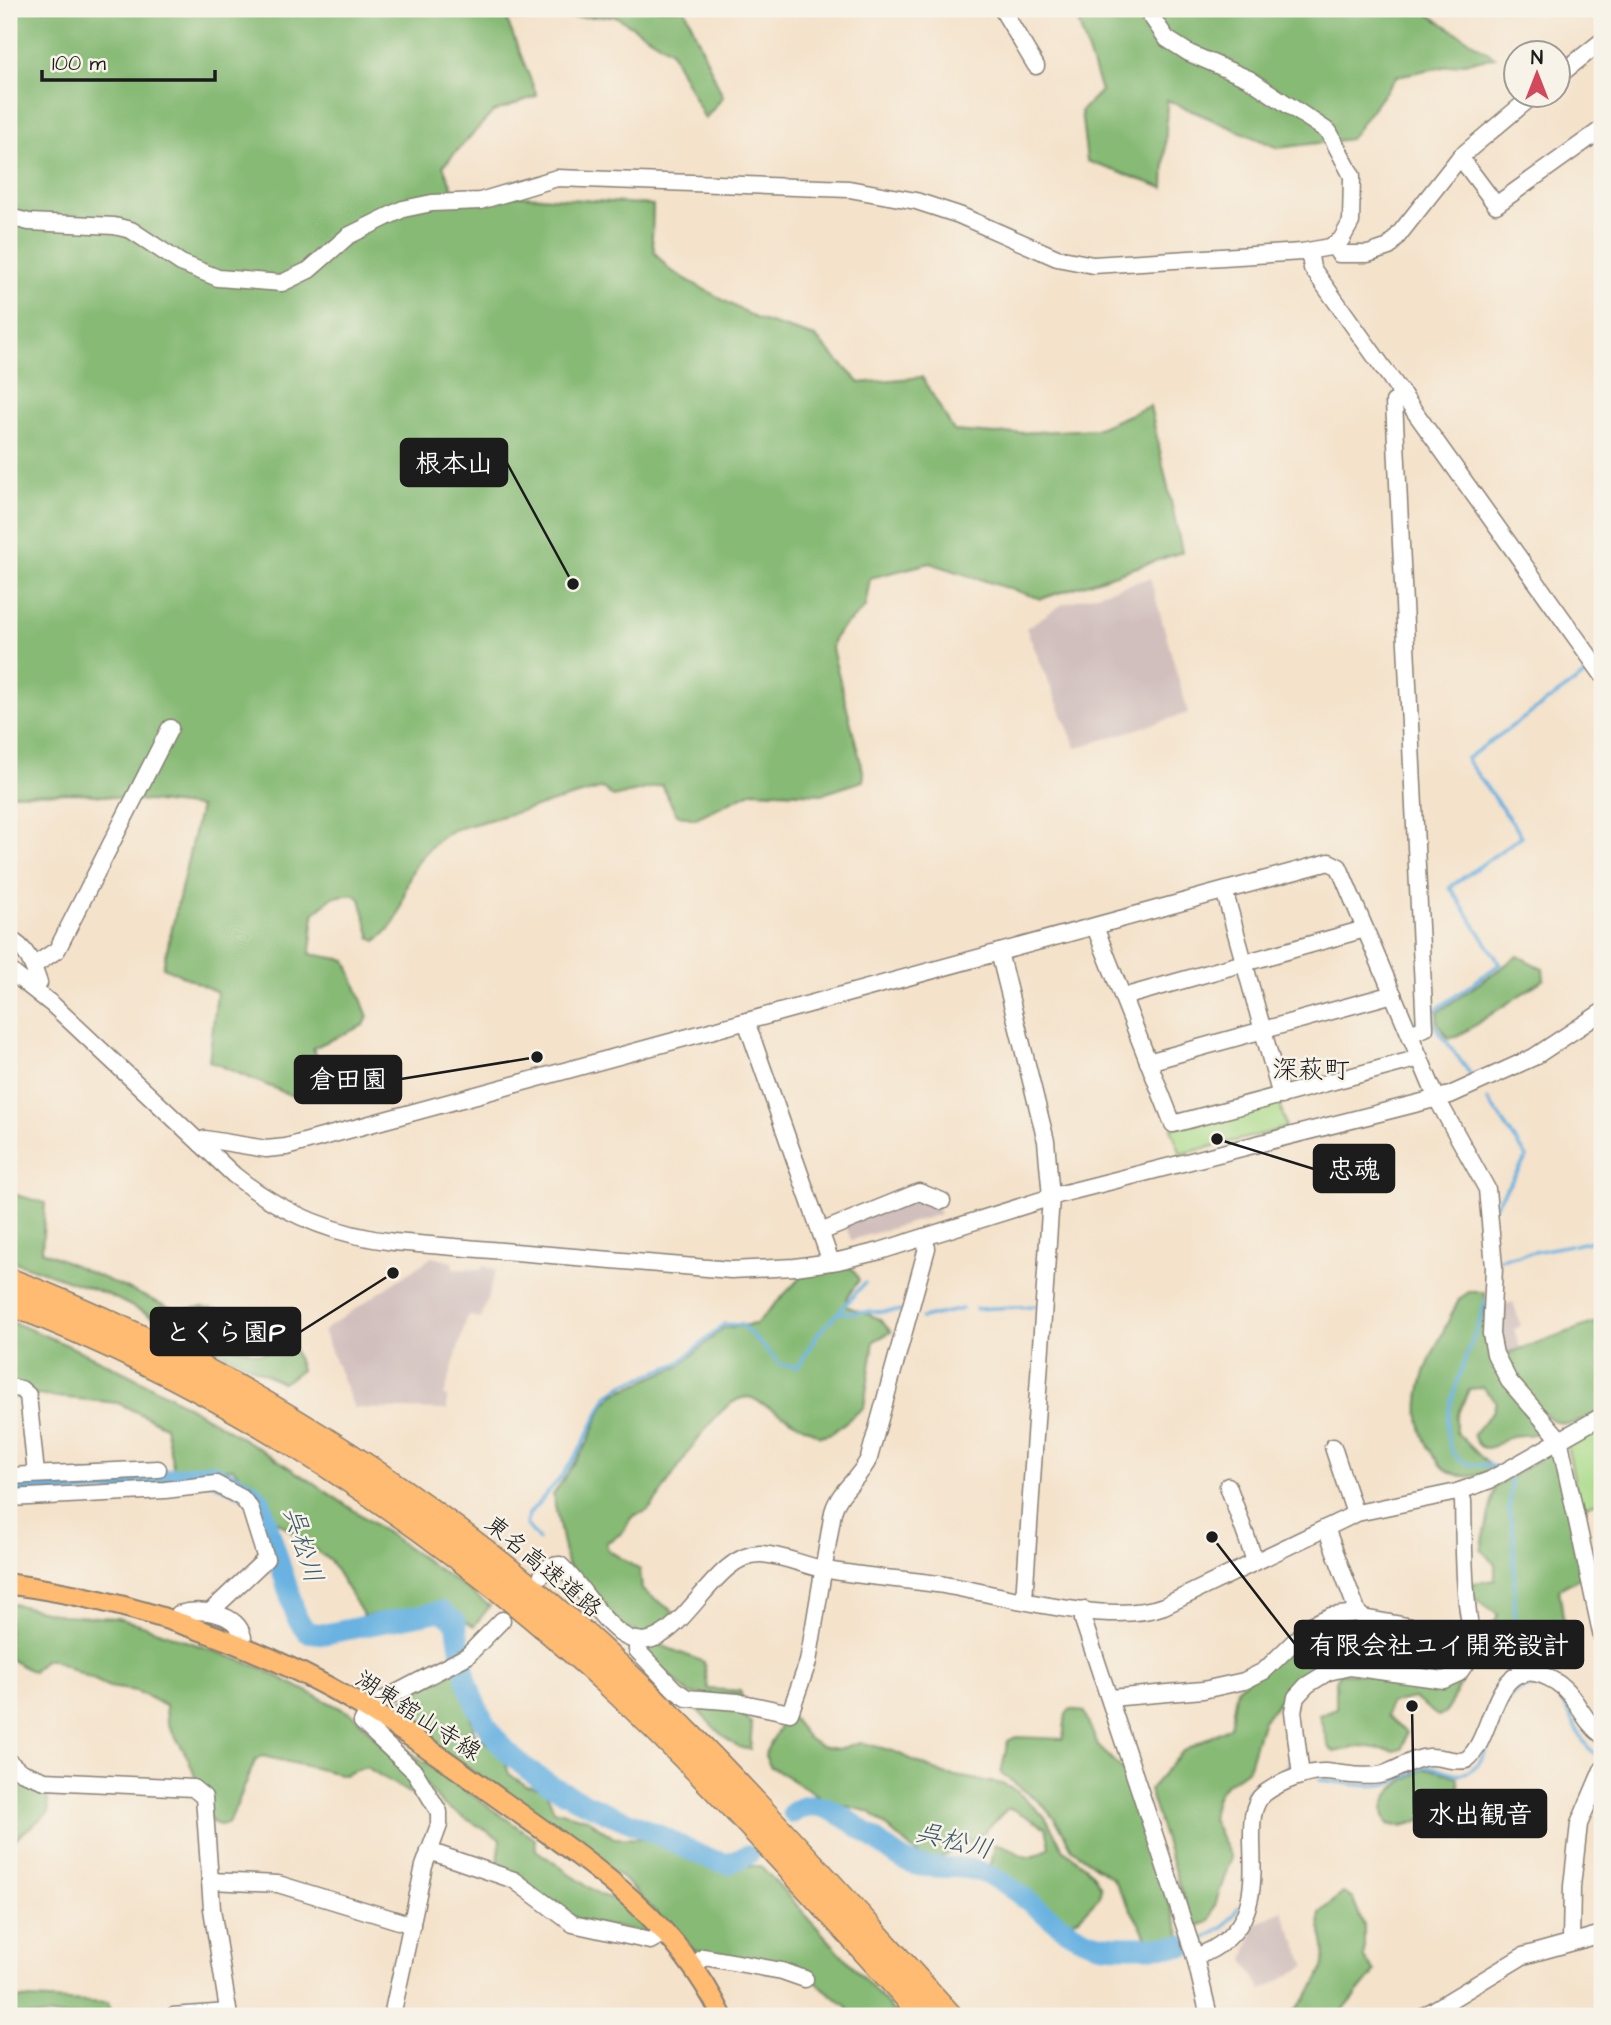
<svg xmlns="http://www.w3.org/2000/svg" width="1611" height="2025" font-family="'Architects Daughter','Klee One',sans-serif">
<rect width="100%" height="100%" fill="#f7f3e8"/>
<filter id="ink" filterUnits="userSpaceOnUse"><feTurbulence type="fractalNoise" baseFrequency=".0143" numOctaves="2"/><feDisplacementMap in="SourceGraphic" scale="14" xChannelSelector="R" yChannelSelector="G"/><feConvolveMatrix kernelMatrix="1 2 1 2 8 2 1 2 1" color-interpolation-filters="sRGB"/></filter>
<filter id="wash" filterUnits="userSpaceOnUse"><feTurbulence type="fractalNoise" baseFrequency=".00686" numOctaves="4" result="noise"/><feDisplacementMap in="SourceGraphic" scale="28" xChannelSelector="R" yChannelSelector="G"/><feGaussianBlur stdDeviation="1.57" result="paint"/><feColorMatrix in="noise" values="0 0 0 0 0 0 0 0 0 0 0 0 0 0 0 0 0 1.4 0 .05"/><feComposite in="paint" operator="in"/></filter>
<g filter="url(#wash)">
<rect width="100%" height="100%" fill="#f4e2ca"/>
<g fill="#d1bfbd">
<path d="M 1150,578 L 1188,713 L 1076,748 L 1026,628 L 1063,604 Z"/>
<path d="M 919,1195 L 935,1202 L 940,1214 L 851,1240 L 845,1224 Z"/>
<path d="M 432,1257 L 453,1262 L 453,1269 L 481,1270 L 483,1266 L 496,1270 L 481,1319 L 468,1315 L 444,1396 L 447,1397 L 447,1410 L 354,1408 L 323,1331 Z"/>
<path d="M 1513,1302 L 1521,1326 L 1514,1329 L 1520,1348 L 1502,1355 L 1497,1308 Z"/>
<path d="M 1282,1910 L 1306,1966 L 1262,1990 L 1244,1960 L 1255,1925 Z"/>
</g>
<g fill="#a9da88" stroke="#627b52" stroke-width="2">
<path d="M 1279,1099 L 1286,1128 L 1181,1154 L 1171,1128 Z"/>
<path d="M 1602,1423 L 1602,1501 L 1580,1507 L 1567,1445 Z"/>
</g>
<g fill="#86ba74" stroke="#516b48" stroke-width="2">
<path d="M 9,9 L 685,9 L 723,97 L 705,119 L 670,50 L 615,16 L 507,20 L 537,96 L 493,112 L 443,166 L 454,191 L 653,205 L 652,239 L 655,253 L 670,270 L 757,319 L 815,337 L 860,383 L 922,377 L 954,431 L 996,434 L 1096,429 L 1150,406 L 1182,552 L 1041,599 L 930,563 L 870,578 L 865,607 C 853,623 833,627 832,649 L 864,775 L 863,781 L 823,794 L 753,791 L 694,819 L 676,814 L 662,785 L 613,797 L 603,788 L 453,830 C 435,840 416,860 409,879 C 398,908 405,918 376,941 L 371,938 L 360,899 L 354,894 L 333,897 L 314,913 L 310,954 L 346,960 L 368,1017 L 364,1025 L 313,1048 L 325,1077 L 304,1081 L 301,1096 L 295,1097 L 209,1061 L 217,992 L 163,967 L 200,807 L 77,793 L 9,794 Z"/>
<path d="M 1074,9 L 1420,9 L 1495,57 L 1397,76 L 1350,139 L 1278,148 L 1167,100 L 1164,188 L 1087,161 L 1081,111 L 1101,91 Z"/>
<path d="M 1518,956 L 1543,969 L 1544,979 L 1457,1037 L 1448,1038 L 1437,1022 L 1438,1012 Z"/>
<path d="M 9,1193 L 45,1203 L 42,1251 L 175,1310 L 202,1307 L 232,1312 L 231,1345 L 259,1354 L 283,1347 L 294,1349 L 301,1370 L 283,1383 L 107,1294 L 9,1260 Z"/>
<path d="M 844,1267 L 852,1268 L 859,1280 L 846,1299 L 846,1306 L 880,1319 L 891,1332 L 874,1341 L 864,1407 L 832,1433 L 820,1436 L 752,1398 C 720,1388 669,1487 650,1508 C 645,1515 637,1512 632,1517 C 628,1521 627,1527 623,1531 C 619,1537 611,1539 606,1543 L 608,1550 L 640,1570 L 642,1590 L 674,1612 L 672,1620 L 646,1635 L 623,1628 L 567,1564 L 553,1495 L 588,1442 L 604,1405 L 615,1393 L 680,1366 L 723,1328 L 756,1324 L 803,1275 Z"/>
<path d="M 1469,1292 L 1485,1292 L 1487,1335 L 1542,1426 L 1538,1433 C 1529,1436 1518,1434 1509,1437 C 1497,1443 1481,1460 1473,1434 L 1494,1410 L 1496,1401 L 1482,1387 L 1469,1390 L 1456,1417 L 1456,1432 L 1494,1470 C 1475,1478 1454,1480 1440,1464 C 1393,1408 1434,1354 1459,1299 Z"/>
<path d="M 1602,1320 L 1602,1410 C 1591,1415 1579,1424 1567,1424 C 1541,1424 1511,1376 1502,1355 Z"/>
<path d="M 9,1321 C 184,1388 339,1498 490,1606 L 474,1626 L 436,1606 L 364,1616 L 330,1561 L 276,1520 L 233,1468 L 174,1471 L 165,1426 L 118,1403 L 36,1395 L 9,1398 Z"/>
<path d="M 1552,1451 L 1556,1453 L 1583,1576 L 1559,1589 L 1565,1630 L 1542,1641 L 1525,1657 L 1485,1643 L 1483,1630 L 1495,1622 L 1498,1615 L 1473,1597 L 1472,1583 L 1495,1580 L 1495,1564 L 1481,1550 L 1495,1487 Z"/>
<path d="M 9,1603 L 62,1615 L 117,1618 L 139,1624 L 259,1667 L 354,1715 L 404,1767 L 424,1799 L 419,1799 L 366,1767 L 344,1775 L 262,1756 L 255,1761 L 231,1819 L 227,1824 L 219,1825 L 212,1822 L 188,1758 L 167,1722 L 166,1706 L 136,1691 L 109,1687 L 51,1659 L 44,1660 L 33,1672 L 9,1659 Z"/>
<path d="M 1342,1618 L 1428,1634 L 1465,1654 L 1448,1675 L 1362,1660 L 1337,1660 L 1324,1665 L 1288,1690 L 1262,1722 L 1248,1769 C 1224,1788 1217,1782 1212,1819 L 1231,1858 L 1210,1920 L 1198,1926 L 1192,1926 L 1149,1790 L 1182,1752 L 1230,1727 L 1237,1688 L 1305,1634 Z"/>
<path d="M 658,1644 L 704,1662 L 708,1689 L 740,1691 L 742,1696 L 689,1694 L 646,1653 L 645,1646 Z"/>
<path d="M 455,1671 L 461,1676 L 474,1732 L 504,1758 L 509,1774 L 527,1786 L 545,1790 L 554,1810 L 587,1819 L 614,1838 L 660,1839 L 719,1866 L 761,1866 L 898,2016 L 849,2016 L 847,2007 L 812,1979 L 692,1949 L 621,1877 L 384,1709 Z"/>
<path d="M 1340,1673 L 1460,1679 L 1461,1683 L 1447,1710 L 1439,1717 L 1414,1698 L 1390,1703 L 1387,1716 L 1407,1732 L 1402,1749 L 1393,1751 L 1362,1746 L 1334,1752 L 1329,1748 L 1319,1715 L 1336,1708 L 1336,1681 Z"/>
<path d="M 697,1706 L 736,1708 L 752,1724 L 750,1749 C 732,1751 710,1722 697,1710 Z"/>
<path d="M 1071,1709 L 1084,1712 L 1098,1746 L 1126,1773 L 1182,1939 L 1180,1942 L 1157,1943 L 1148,1939 L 1113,1879 L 1072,1849 L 1060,1826 L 1042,1804 L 1001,1773 L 1008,1741 L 1016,1737 L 1063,1739 L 1066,1713 Z"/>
<path d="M 785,1718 L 793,1719 L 808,1738 L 820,1746 L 839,1749 L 860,1742 L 893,1751 L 944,1774 L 1002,1784 L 1015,1790 L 1045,1817 L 1064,1850 L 1092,1872 L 1101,1887 L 1100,1896 L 1079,1918 L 1070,1922 L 990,1870 L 995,1844 C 1021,1846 1020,1870 1050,1847 L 1046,1828 L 1013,1809 L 1007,1809 L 978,1838 L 939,1858 L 922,1858 L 870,1812 L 827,1801 L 770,1766 L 765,1756 L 766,1751 Z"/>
<path d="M 380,1731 L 535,1839 L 536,1850 L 600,1895 L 619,1901 L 651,1934 L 578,1920 L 498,1866 L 500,1839 L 442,1804 Z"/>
<path d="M 1423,1770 L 1438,1770 L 1457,1777 L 1459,1787 C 1443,1805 1415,1833 1388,1824 C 1371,1799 1403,1779 1423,1770 Z"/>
<path d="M 9,1779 L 47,1795 L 49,1812 L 9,1844 Z"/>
<path d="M 1343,1893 L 1353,1899 L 1364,1926 L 1364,1958 L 1375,1972 L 1339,2016 L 1291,2016 C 1307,1995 1329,1975 1324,1947 C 1323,1935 1317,1925 1320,1913 Z"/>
<path d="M 9,1988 L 10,1998 L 108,2003 L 112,2016 L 9,2016 Z"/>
</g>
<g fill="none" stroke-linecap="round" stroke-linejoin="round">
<g stroke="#69b2e1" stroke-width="3.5">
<path d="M 1471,1075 L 1433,1023 L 1433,1012 L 1500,964 L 1450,887 L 1522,836 L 1466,759 L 1593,669"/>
<path d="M 1488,1100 L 1527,1157 L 1495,1206"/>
<path d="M 1574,1245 L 1602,1239"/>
<path d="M 1499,1259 L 1570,1245"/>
<path d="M 1485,1300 C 1481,1335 1422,1433 1460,1460 C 1472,1469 1488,1461 1501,1469"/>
<path d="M 976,1309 L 1036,1306"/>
<path d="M 840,1313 L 900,1311"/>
<path d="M 922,1318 L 962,1309"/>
<path d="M 539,1540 L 526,1524 L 529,1514 L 561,1477 L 582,1446 L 607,1396 L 621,1386 L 679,1363 L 724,1324 L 742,1325 L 781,1365 L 798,1367 L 817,1335 L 865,1283"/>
<path d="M 1485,1641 L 1512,1636 L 1515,1632 L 1514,1539 L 1509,1511 L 1511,1483 L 1507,1474"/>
<path d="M 1402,1668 L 1458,1648"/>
<path d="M 1283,1775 L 1292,1757"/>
<path d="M 1320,1780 C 1343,1782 1372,1790 1394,1782 C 1406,1778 1416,1768 1428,1767 C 1443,1766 1455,1779 1469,1771 C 1499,1755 1493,1684 1535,1687 C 1577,1690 1570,1747 1602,1756"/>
<path d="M 1245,1821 L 1248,1791 L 1257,1783 L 1274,1780"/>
<path d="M 1197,1943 L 1224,1927 L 1238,1908"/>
</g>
<g stroke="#69b2e1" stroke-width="21">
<path d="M 9,1487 L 164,1479 L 211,1473 L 249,1490 L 260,1501 L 297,1618 L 307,1632 L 325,1634 L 441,1611 L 456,1622 L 461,1654"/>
<path d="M 463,1664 C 482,1763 559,1793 643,1828 C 666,1837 687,1851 711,1859 L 728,1864 L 748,1855"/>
<path d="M 793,1813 C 825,1785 878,1848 907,1862 C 930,1872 957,1863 981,1872 C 1022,1887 1057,1934 1099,1944 C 1112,1947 1128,1946 1141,1946"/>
<path d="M 1147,1947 L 1185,1946"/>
</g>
</g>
</g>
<g filter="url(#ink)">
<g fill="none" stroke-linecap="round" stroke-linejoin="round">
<defs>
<g id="minor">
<path d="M 1002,9 L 1036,66"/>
<path d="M 1558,76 L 1602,41"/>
<path d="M 1460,157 L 1496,205 L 1602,129"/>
<path d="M 9,217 L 29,222 L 114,226 L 131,230 L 181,263 L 218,278 L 282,283 L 309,270 L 348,236 L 403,209 L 432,203 L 480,201 L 557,178 L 849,189 L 916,201 L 959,215 L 1057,258 L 1093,265 L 1302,252 L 1330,247 L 1341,240 L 1351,222 L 1352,176 L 1329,132 L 1249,79 L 1189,53 L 1167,39 L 1146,9"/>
<path d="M 1333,245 L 1339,254 L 1368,254 L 1389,247 L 1460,157 L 1535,94"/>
<path d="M 1309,251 L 1312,268 L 1602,674"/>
<path d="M 1404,396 L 1394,402 L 1425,1028 L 1410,1034"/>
<path d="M 1226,897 L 1281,1096"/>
<path d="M 1097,932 L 1173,1124 L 1420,1058"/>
<path d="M 9,939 C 27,947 33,965 39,983 L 34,989"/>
<path d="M 999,952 L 1046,1141 L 1051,1197 L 1024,1600"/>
<path d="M 33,966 L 57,950 L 170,728"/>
<path d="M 9,970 L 53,1005 L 234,1175 C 282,1214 334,1235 394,1242 L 731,1270 L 795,1267 L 838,1261 L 880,1251 L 1061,1194 L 1450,1095 L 1534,1057 L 1602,1012"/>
<path d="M 1123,997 L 1365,929"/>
<path d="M 746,1021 L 831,1262"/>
<path d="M 1148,1062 L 1393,994"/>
<path d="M 201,1144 L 205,1139 L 266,1149 L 286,1147 L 1329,862 L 1339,867 L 1437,1099 L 1487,1189 L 1494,1267 L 1491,1334 L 1495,1354 L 1509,1381 L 1559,1438 L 1602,1637"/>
<path d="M 823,1231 L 919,1192 L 942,1201"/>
<path d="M 9,1387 L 21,1389 L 28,1395 L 36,1474"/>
<path d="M 1333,1447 L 1355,1514"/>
<path d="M 9,1476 L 158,1469"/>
<path d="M 1228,1486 L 1255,1561"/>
<path d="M 1460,1491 L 1463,1501 C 1464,1525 1462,1633 1479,1645 C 1490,1653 1506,1655 1519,1661 L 1524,1674"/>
<path d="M 9,1498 L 165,1490 L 216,1484 L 242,1498 L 250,1508 L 266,1559 L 211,1611"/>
<path d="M 1326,1528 L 1358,1613 L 1363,1618 L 1429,1630 L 1473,1649"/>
<path d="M 542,1575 L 550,1566 L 560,1565 C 582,1585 597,1616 620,1633 C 675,1672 707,1552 761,1554 C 782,1555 802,1565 823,1569 C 863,1577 904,1579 944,1585 C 1004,1595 1108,1627 1164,1606 L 1357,1513 L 1457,1492 L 1490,1480 L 1602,1416"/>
<path d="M 1085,1610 L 1083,1620 L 1195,1957 L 1209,2016"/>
<path d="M 176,1623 L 179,1614 C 200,1608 237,1612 243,1637 L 240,1646"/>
<path d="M 637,1640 L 637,1650 L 675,1690 L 687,1698 L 738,1702 L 790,1713 L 808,1662 L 833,1512 C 839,1490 860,1479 869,1458 L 927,1248 L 923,1237"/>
<path d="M 1110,1698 L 1203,1690 L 1244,1681 L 1264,1671 L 1311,1625 L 1331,1616 L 1358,1613"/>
<path d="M 9,1762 L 21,1772 L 45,1781 L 193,1788 L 204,1797 L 212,1909 L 229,2016"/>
<path d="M 1301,1776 L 1293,1711 L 1296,1697 L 1307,1685 L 1328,1672 L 1350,1667 L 1444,1680 L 1459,1673 L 1478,1645"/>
<path d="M 429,1851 L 514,1880 L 573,1924 L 650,1941 L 666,1932"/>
<path d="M 210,1881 L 278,1884 L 412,1925"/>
<path d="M 1571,1942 L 1572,1886 L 1579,1824 L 1602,1770"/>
<path d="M 1195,1957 C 1292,1923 1228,1820 1265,1793 C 1280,1782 1307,1771 1325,1772 C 1342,1773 1361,1778 1379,1775 C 1396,1772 1411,1758 1429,1757 C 1442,1756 1453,1763 1466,1760 C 1497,1738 1491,1642 1556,1682 C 1577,1695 1582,1721 1602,1735"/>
<path d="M 694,1967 L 704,1957 L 782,1971 L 805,1979"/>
<path d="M 173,2016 L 228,2012"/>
<path d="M 392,2016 L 424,1866 L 439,1825 L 439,1812 L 415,1772 L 362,1722 L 368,1710 L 377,1703 L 467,1656 L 502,1620"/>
<path d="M 1424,2016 L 1523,1956 L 1602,1934"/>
</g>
<path id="major" d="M 9,1584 C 131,1600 251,1641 357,1703 C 412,1735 463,1773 515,1810 C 597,1868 677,1923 722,2016"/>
<g id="highway">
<path d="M 9,1280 C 185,1347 354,1447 502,1564 C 668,1696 808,1860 951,2016"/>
<path d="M 9,1303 C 232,1389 436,1525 611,1687 C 722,1790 821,1904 923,2016"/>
</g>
</defs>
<use href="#minor" stroke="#887f73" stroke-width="19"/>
<use href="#major" stroke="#887f73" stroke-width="23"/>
<use href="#highway" stroke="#887f73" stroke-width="26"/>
<use href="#minor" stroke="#fff" stroke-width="16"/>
<use href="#major" stroke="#febb71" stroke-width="19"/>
<use href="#highway" stroke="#febb71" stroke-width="23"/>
</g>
</g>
<g text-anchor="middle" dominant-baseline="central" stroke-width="5" stroke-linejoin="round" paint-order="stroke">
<g font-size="24" fill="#1c1c1c" stroke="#f7f3e8">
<text transform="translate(543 1567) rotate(40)">東名高速道路</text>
<text transform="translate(418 1716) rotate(33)">湖東舘山寺線</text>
</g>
<g font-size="26" fill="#1c1c1c" stroke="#f7f3e8">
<text x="1311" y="1070">深萩町</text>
</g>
<g font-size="26" font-style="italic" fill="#3b586b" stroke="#f7f3e8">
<text transform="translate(303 1545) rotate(73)">呉松川</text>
<text transform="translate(954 1841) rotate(14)">呉松川</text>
</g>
</g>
<path fill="none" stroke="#1c1c1c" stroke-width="2.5" d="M573 584L507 463M537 1057L401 1079M1217 1139L1314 1169M393 1273L300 1332M1212 1537L1295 1644M1412 1706L1414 1814"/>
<g fill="#1c1c1c" stroke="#f7f3e8" stroke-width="2.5">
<circle cx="573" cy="584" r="7"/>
<circle cx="537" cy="1057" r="7"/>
<circle cx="1217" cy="1139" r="7"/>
<circle cx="393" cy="1273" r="7"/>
<circle cx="1212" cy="1537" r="7"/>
<circle cx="1412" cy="1706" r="7"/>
</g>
<g fill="#1c1c1c" stroke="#1c1c1c" stroke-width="2.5">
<rect x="401" y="439" width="106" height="47" rx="7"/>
<rect x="295" y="1056" width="106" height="47" rx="7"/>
<rect x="1314" y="1145" width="80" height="47" rx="7"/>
<rect x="151" y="1308" width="149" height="47" rx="7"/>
<rect x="1295" y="1621" width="288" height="47" rx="7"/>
<rect x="1414" y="1790" width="132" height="47" rx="7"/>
</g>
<g font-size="26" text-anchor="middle" font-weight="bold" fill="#fff">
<text x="454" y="472">根本山</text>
<text x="348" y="1088">倉田園</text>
<text x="1354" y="1178">忠魂</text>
<text x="225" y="1341">とくら園P</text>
<text x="1439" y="1654">有限会社ユイ開発設計</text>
<text x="1480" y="1823">水出観音</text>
</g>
<rect width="1611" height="2025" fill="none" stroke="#f7f3e8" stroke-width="35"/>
<g transform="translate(1537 74)"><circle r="33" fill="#f7f3e8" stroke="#9f9d96" stroke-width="2"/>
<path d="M0-5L12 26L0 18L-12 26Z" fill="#d1495b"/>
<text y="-10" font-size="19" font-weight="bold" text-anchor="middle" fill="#1c1c1c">N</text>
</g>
<path d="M42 70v10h173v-10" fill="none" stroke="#1c1c1c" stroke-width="3.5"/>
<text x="52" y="70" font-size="21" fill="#1c1c1c" stroke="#f7f3e8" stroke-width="5" paint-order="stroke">100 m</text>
</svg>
